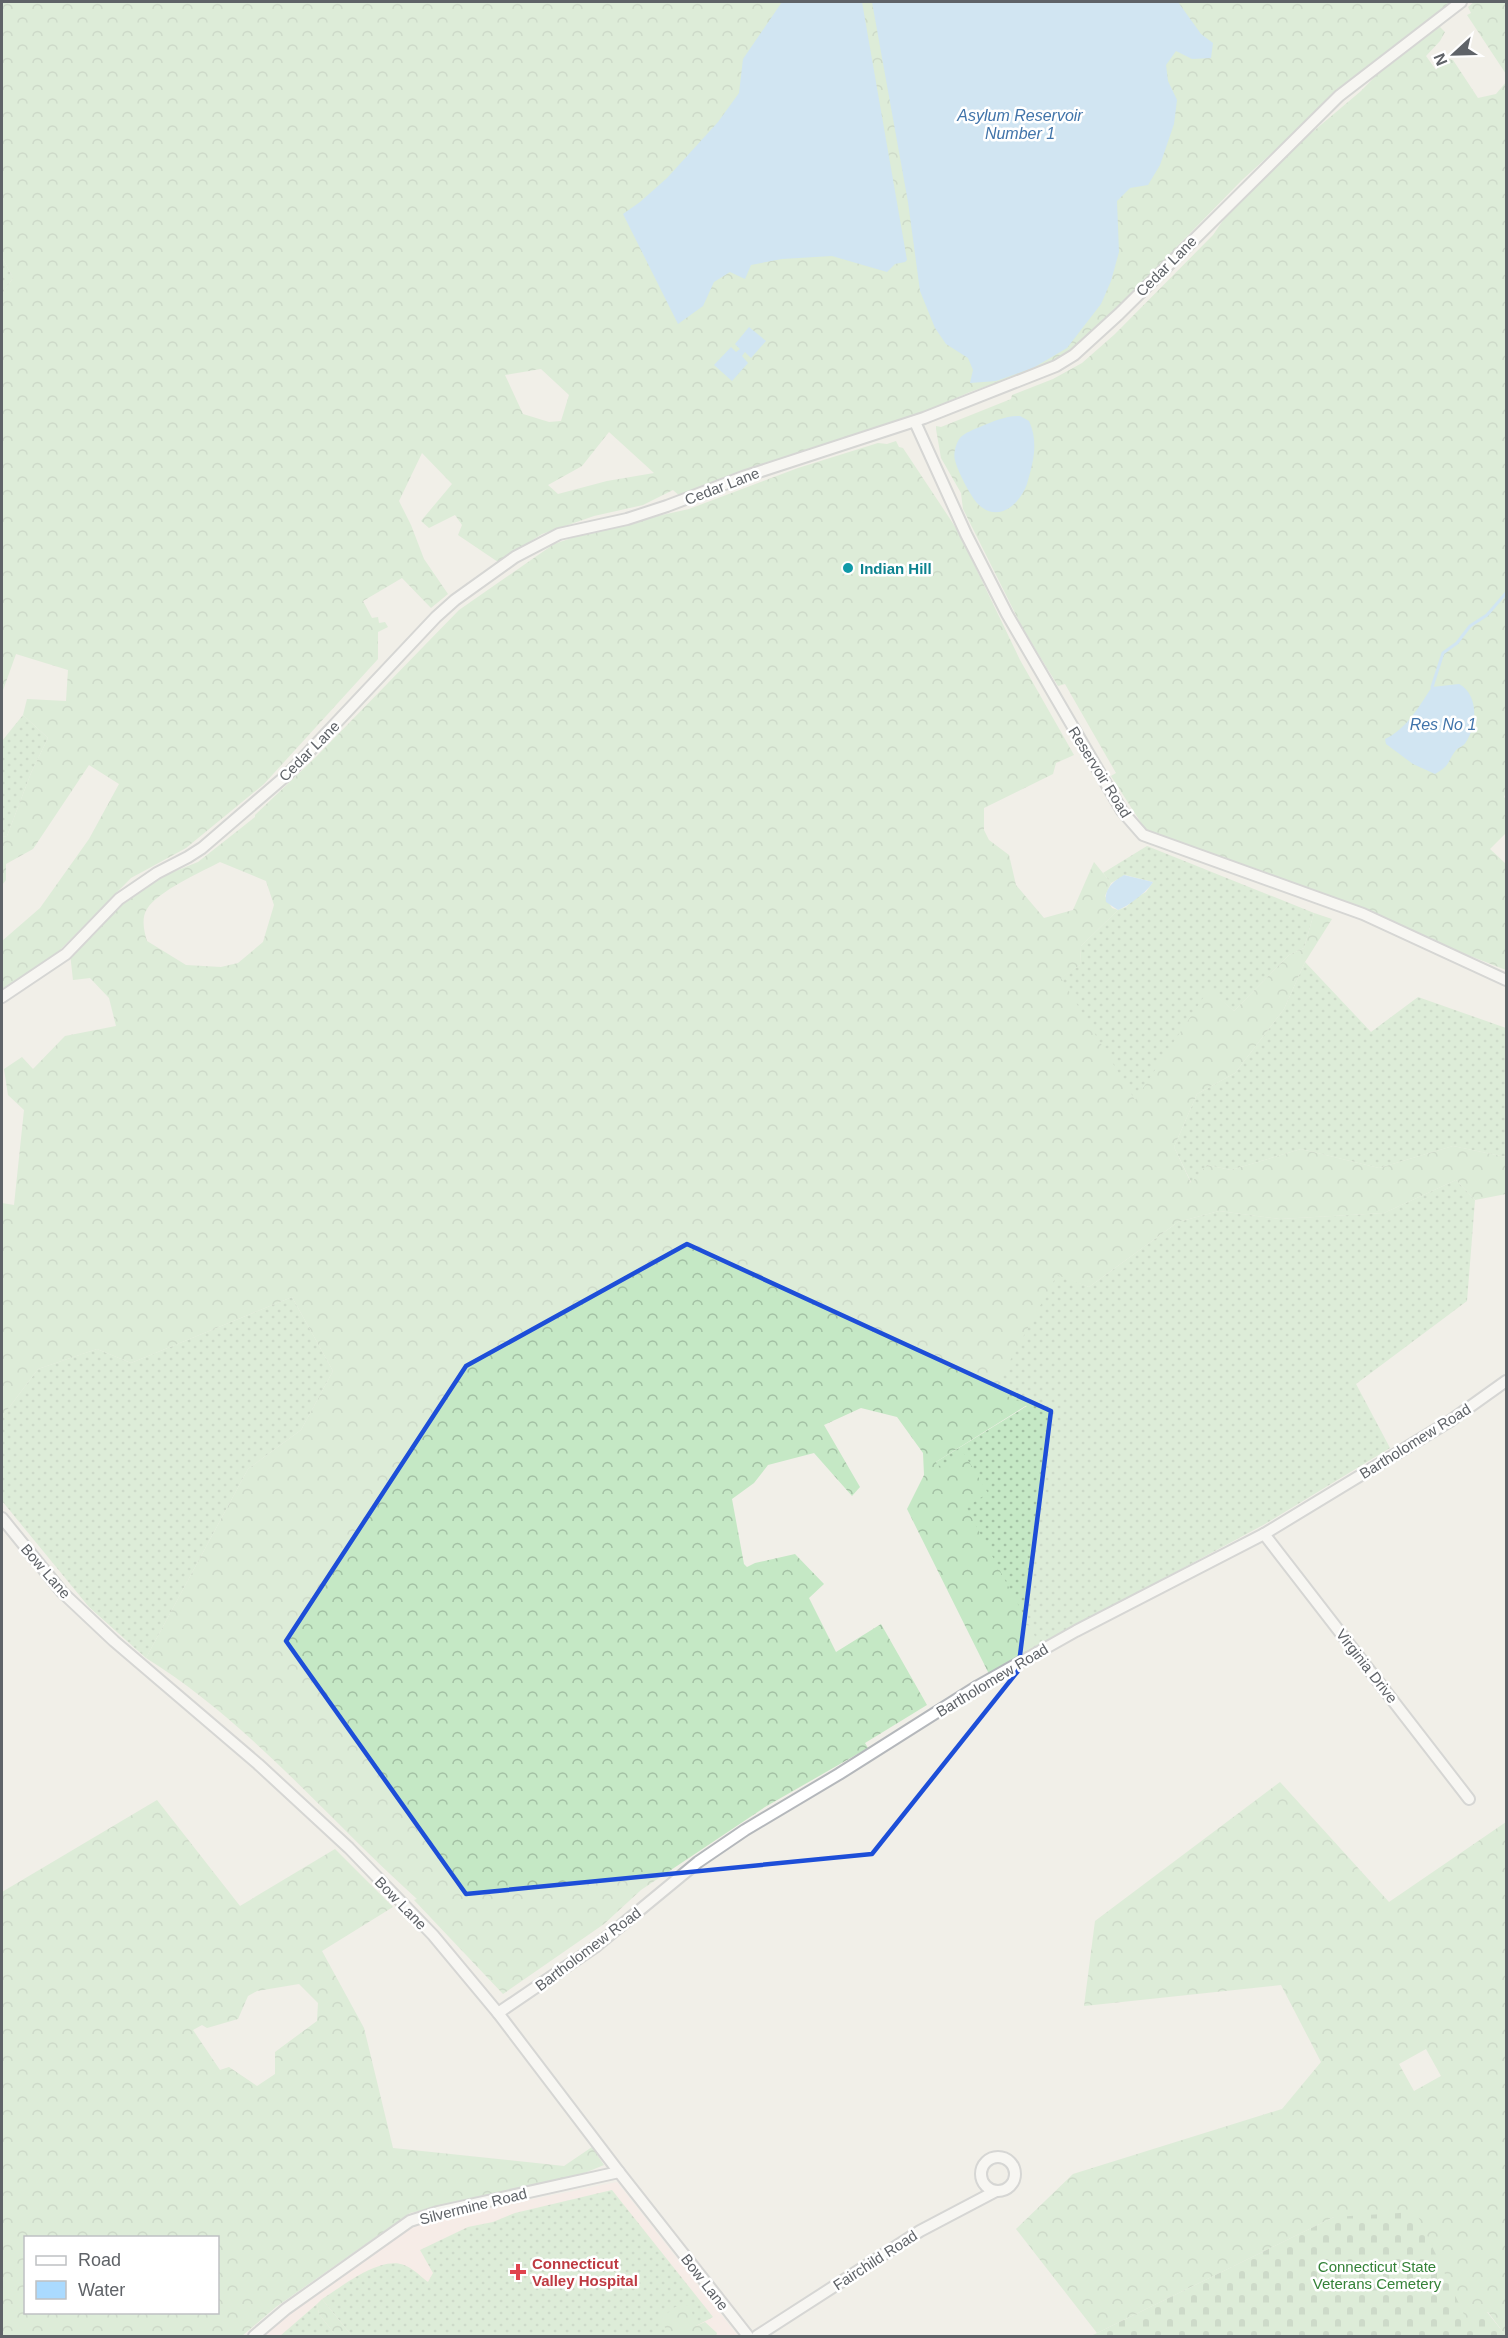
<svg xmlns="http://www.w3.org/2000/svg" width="1508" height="2338" font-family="Arial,sans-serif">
<defs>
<pattern id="grass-dots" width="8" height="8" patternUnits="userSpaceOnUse" patternTransform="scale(1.5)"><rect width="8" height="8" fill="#c5e8c5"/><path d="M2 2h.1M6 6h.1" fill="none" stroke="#a3c0a4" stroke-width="1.8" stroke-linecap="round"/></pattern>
<pattern id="forest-crowns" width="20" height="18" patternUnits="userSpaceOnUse" patternTransform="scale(1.5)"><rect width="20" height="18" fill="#c5e8c5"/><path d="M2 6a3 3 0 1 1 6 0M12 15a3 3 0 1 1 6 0" fill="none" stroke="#a3c0a4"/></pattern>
<pattern id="cemetery-stones" width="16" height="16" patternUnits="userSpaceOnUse" patternTransform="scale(1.5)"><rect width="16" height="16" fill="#c5e8c5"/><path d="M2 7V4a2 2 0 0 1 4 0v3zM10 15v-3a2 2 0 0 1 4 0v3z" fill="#a3c0a4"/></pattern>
</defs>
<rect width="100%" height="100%" fill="#f1efe8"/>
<path fill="#fce8e6" d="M 617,2182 L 738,2336 L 261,2336 L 280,2320 L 417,2223 Z"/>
<g fill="url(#grass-dots)">
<path d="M 2,257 L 13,278 L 2,294 Z"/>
<path d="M 23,715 L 48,738 L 31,773 L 7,836 L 2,837 L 2,741 Z"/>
<path d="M 1147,846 L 1314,913 L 1304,948 L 1289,955 L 1234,1011 L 1209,990 L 1135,1101 L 1060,978 L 1080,965 L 1081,946 L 1118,910 L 1126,907 L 1135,898 L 1146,892 L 1153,882 L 1125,875 L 1111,883 L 1103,873 Z"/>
<path d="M 1305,962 L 1371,1032 L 1418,997 L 1506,1028 L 1506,1157 L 1453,1146 L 1379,1168 L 1301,1149 L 1231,1170 L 1207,1165 L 1192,1184 L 1174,1147 L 1197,1094 L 1235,1073 L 1284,1009 Z"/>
<path d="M 1456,1180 L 1475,1200 L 1467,1301 L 1356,1384 L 1390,1448 L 1265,1524 L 1029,1651 L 936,1462 L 1027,1406 L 993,1390 L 1057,1274 L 1089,1287 L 1178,1222 L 1219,1211 L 1280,1219 L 1384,1213 Z"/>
<path d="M 292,1297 L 333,1371 L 301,1430 L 248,1469 L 146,1658 L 89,1607 L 2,1501 L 2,1417 L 38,1369 L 97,1349 L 131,1363 Z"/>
<path d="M 612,2190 L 713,2317 L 696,2326 L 669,2333 L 670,2336 L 352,2336 L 322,2299 C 343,2286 380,2256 404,2265 C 413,2268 421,2277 428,2282 L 433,2273 L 420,2250 L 468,2227 L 493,2222 L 515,2213 Z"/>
<path d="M 317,2304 L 319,2314 L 336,2336 L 280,2336 Z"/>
</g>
<g fill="url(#forest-crowns)" fill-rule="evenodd">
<path d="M 2,2 L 1455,2 L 1327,103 L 1242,180 L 1076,350 L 1046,365 L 970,392 L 915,416 L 744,471 L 682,498 L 673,490 L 643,505 L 594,516 L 542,534 L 498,562 L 458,535 L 462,525 L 455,515 L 429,528 L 421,521 L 452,484 L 422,453 L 399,501 L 411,525 L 424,559 L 448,594 L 431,608 L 402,578 L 363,601 L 372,618 L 378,617 L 379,623 L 385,622 L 388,627 L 378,632 L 378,659 L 264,784 L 186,848 L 131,878 L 60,950 L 2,994 L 2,941 L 40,908 L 89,839 L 119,784 L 89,765 L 33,849 L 6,864 L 6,880 L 2,885 L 2,837 L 7,836 L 31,773 L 48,738 L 23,715 L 27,699 L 66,701 L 68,670 L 16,654 L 2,693 L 2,294 L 13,278 L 2,257 ZM 541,369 L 569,395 L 561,421 L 549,422 L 523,414 L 505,375 ZM 609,432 L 654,473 L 607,481 L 558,494 L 548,485 L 582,466 Z"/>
<path d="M 1474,2 L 1506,2 L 1506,74 L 1467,15 L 1471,13 L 1468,7 Z"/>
<path d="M 1438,25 L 1445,32 L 1440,41 L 1426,56 L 1436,70 L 1444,58 L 1453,60 L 1478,98 L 1496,94 L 1506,82 L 1506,792 L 1504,797 L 1506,799 L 1506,833 L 1490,849 L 1506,864 L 1506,970 L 1145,829 L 1111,776 L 1116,773 L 1065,684 L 1058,686 L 1023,629 L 963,509 L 961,493 L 941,458 L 936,429 L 936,426 L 941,427 L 1011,399 L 1012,395 L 1053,379 L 1082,363 L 1115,334 L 1213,235 L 1233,206 L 1303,140 L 1361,91 L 1392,59 L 1413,46 Z"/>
<path d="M 896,441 L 899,447 L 903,448 L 958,531 L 1020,660 L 1074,755 L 1056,763 L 1053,774 L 984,808 L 984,830 L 989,840 L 1009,855 L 1016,885 L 1044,918 L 1073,910 L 1094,862 L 1111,883 L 1105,896 L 1112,908 L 1118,910 L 1081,946 L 1080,965 L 1061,978 L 1135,1100 L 1209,989 L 1234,1011 L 1289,955 L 1304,948 L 1314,913 L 1332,919 L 1305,962 L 1284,1009 L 1235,1073 L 1197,1094 L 1174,1147 L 1191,1183 L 1207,1165 L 1231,1170 L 1301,1149 L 1379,1168 L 1453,1146 L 1506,1157 L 1506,1194 L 1475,1200 L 1456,1180 L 1384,1213 L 1280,1219 L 1219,1211 L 1178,1222 L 1089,1287 L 1057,1275 L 994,1390 L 1027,1405 L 936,1462 L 941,1470 L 963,1452 L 988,1493 L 966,1507 L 1037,1640 L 1027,1646 L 1029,1651 L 989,1674 L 907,1509 L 924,1475 L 923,1453 L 897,1417 L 861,1408 L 824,1425 L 860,1487 L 852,1496 L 814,1453 L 768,1465 L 754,1483 L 732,1499 L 744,1564 L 747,1567 L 755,1563 L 795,1554 L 824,1584 L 809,1598 L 836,1652 L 881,1624 L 927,1705 L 865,1743 L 868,1748 L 765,1807 L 641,1890 L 604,1924 L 503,1994 L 414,1900 L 417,1899 C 327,1818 249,1722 146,1658 L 248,1469 L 301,1430 L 333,1371 L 292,1297 L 131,1363 L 97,1349 L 38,1369 L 2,1417 L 2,1203 L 14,1205 L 24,1110 L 8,1095 L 4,1069 L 22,1057 L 33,1069 L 65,1036 L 116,1026 L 109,998 L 90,978 L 73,980 L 70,953 L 112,910 L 163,876 L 198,862 L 255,817 L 255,815 L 316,757 L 459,610 L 554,544 L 595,530 L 689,509 L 798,468 L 878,443 L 887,444 ZM 220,862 L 266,881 L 274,905 L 263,942 L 238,963 L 221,967 L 186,965 L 147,941 C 144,932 141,918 147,909 C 158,891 201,872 220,862 Z"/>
<path d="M 1280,1782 L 1389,1902 L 1506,1822 L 1506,2336 L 1488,2312 L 1467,2322 L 1334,2217 L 1097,2333 L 1016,2229 L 1073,2174 L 1282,2109 L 1321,2062 L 1281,1985 L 1084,2006 L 1095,1921 ZM 1426,2049 L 1441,2076 L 1414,2091 L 1399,2064 Z"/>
<path d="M 157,1800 L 240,1906 L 335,1849 L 393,1907 L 322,1951 L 364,2028 L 393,2148 L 564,2166 L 592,2147 L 604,2165 L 582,2174 L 410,2213 L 276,2307 L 242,2336 L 2,2336 L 2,1892 ZM 299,1984 L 318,2003 L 317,2021 L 275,2052 L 275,2074 L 257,2086 L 229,2067 L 220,2070 L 193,2030 L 202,2025 L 207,2028 L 238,2019 L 248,1996 L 257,1991 ZM 26,2238 L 218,2238 L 218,2312 L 26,2312 Z"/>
<path d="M 322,2299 L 352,2336 L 336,2336 L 319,2314 L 317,2304 Z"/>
<path d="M 690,2305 L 696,2326 L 705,2322 L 717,2333 L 716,2336 L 670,2336 L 660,2319 L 675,2307 Z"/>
</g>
<path fill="url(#cemetery-stones)" d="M 1416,2212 L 1467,2321 L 1487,2312 L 1506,2336 L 1091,2336 L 1334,2217 Z"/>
<g fill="#aadaff">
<path d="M 782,2 L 862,2 L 907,260 L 905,262 L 895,264 L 887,272 L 832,256 L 782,259 L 751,265 L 745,279 L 730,272 L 714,282 L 703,306 L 678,324 L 623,214 L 640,202 L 667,178 L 718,122 L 739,93 L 743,59 Z"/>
<path d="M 872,2 L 1178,2 L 1201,34 L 1213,43 L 1211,58 L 1192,59 L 1176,51 L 1166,65 L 1168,81 L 1177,100 L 1174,124 L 1160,165 L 1148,185 L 1130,188 L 1117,201 L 1119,252 L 1111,281 L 1101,304 L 1067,348 L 1033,368 L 996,381 L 970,383 L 973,370 L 968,358 L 946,344 L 935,328 L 920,291 L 908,202 Z"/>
<path d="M 749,327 L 766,341 L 751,358 L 745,352 L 742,356 L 748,363 L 732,381 L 714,365 L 731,347 L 736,352 L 740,349 L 735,344 Z"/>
<path d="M 1020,416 L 1029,421 C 1039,443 1033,463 1027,484 C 1020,504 998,524 978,504 C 971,497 957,470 955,460 C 953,454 956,443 960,438 C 964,433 975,429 980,427 C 994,421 1005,416 1020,416 Z"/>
<path d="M 1459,684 C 1478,694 1478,724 1466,742 C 1464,746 1459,747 1456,750 C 1446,763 1452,764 1435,774 L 1413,764 L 1386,744 L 1385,739 C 1407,729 1419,706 1432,687 Z"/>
<path d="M 1124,875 L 1153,882 C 1148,891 1127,907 1118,910 L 1106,902 C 1104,888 1114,881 1124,875 Z"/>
</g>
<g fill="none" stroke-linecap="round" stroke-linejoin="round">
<path stroke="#aadaff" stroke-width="3" d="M 1432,687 L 1443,653 L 1457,643 L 1470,626 L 1487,615 L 1506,593"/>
<defs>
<g id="street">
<path d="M 915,422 L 966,534 L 1007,614 L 1122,811 L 1143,835 L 1363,914 L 1506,980"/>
<path d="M 2,997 L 66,954 L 119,899 L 157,873 L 188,857 L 202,848 L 288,774 L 436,617 L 455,600 L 515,557 L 559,534 L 627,519 L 667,506 L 743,477 L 924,418 L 1056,366 L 1074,355 L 1119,314 L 1339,96 L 1461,2"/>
<path d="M 2,1518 L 62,1592 L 114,1641 L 258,1764 L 349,1848 L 433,1935 L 498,2013 L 619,2172 L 748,2336"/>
<path d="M 1264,1534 L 1469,1799"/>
<path d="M 498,2013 L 595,1947 L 698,1862 L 745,1830 L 839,1774 L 978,1686 L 1076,1631 L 1264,1534 L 1450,1421 L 1506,1381"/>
<circle cx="998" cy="2174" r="17"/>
<path d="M 254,2336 L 286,2309 L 410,2221 L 438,2212 L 619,2172"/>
<path d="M 757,2336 L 920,2231 L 996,2191"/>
</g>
</defs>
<use href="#street" stroke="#b5b8bc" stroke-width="14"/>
<use href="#street" stroke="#fff" stroke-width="10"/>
</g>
<path d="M0 0H1508V2338H0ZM 687,1244 L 1051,1411 L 1018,1671 L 872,1854 L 466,1894 L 286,1641 L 466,1366 Z" fill="#f1efe8" fill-opacity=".55" fill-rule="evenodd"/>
<path fill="none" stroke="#1d4ed8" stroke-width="4.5" stroke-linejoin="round" d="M 687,1244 L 1051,1411 L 1018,1671 L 872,1854 L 466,1894 L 286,1641 L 466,1366 Z"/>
<circle fill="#0f9aa8" stroke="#fff" stroke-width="2" cx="848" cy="568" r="6"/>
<path fill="#e0444e" stroke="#fff" stroke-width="2" d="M515 2263h6v6h6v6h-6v6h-6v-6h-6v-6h6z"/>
<g text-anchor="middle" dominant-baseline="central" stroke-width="5" stroke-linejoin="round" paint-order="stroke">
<g font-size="15" fill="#5f6368" stroke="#fff">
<text transform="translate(1166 266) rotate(-45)">Cedar Lane</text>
<text transform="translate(722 486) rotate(-21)">Cedar Lane</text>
<text transform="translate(309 751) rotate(-45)">Cedar Lane</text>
<text transform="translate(1100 772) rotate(58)">Reservoir Road</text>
<text transform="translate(1415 1441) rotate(-32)">Bartholomew Road</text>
<text transform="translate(46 1571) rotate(49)">Bow Lane</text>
<text transform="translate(1367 1666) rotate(52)">Virginia Drive</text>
<text transform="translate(992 1680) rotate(-31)">Bartholomew Road</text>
<text transform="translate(401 1903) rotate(46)">Bow Lane</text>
<text transform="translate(588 1949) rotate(-37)">Bartholomew Road</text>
<text transform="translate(473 2206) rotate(-14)">Silvermine Road</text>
<text transform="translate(875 2260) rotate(-33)">Fairchild Road</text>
<text transform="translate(705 2282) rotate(52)">Bow Lane</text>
</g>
<g font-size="15" font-weight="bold" fill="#0d838f" stroke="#fff" text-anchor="start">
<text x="860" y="568">Indian Hill</text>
</g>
<g font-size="15" font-weight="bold" fill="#be3a42" stroke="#fff" text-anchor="start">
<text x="532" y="2263">Connecticut<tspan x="532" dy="17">Valley Hospital</tspan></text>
</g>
<g font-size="15" fill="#348238" stroke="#fff">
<text x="1377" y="2266">Connecticut State<tspan x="1377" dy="17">Veterans Cemetery</tspan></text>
</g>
<g font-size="16" font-style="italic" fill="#4174aa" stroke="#fff">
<text x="1020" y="115">Asylum Reservoir<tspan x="1020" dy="18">Number 1</tspan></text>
<text x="1443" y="724">Res No 1</text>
</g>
</g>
<rect width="1508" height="2338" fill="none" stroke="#5f6368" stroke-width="6"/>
<rect x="24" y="2236" width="195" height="78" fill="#ffffff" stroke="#bfc1c3" stroke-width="1.5"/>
<rect x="36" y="2256" width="30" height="9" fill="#ffffff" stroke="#bfc1c3" stroke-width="1.5"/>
<text x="78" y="2266" font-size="18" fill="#5f6368">Road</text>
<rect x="36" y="2281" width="30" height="18" fill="#aadaff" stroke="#bfc1c3" stroke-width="1.5"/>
<text x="78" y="2296" font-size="18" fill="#5f6368">Water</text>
<g transform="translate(1454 54) rotate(248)" stroke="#ffffff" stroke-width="4.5" paint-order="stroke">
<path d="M0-4.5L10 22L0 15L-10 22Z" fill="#5f6368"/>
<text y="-9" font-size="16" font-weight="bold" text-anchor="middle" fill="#5f6368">N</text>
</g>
</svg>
